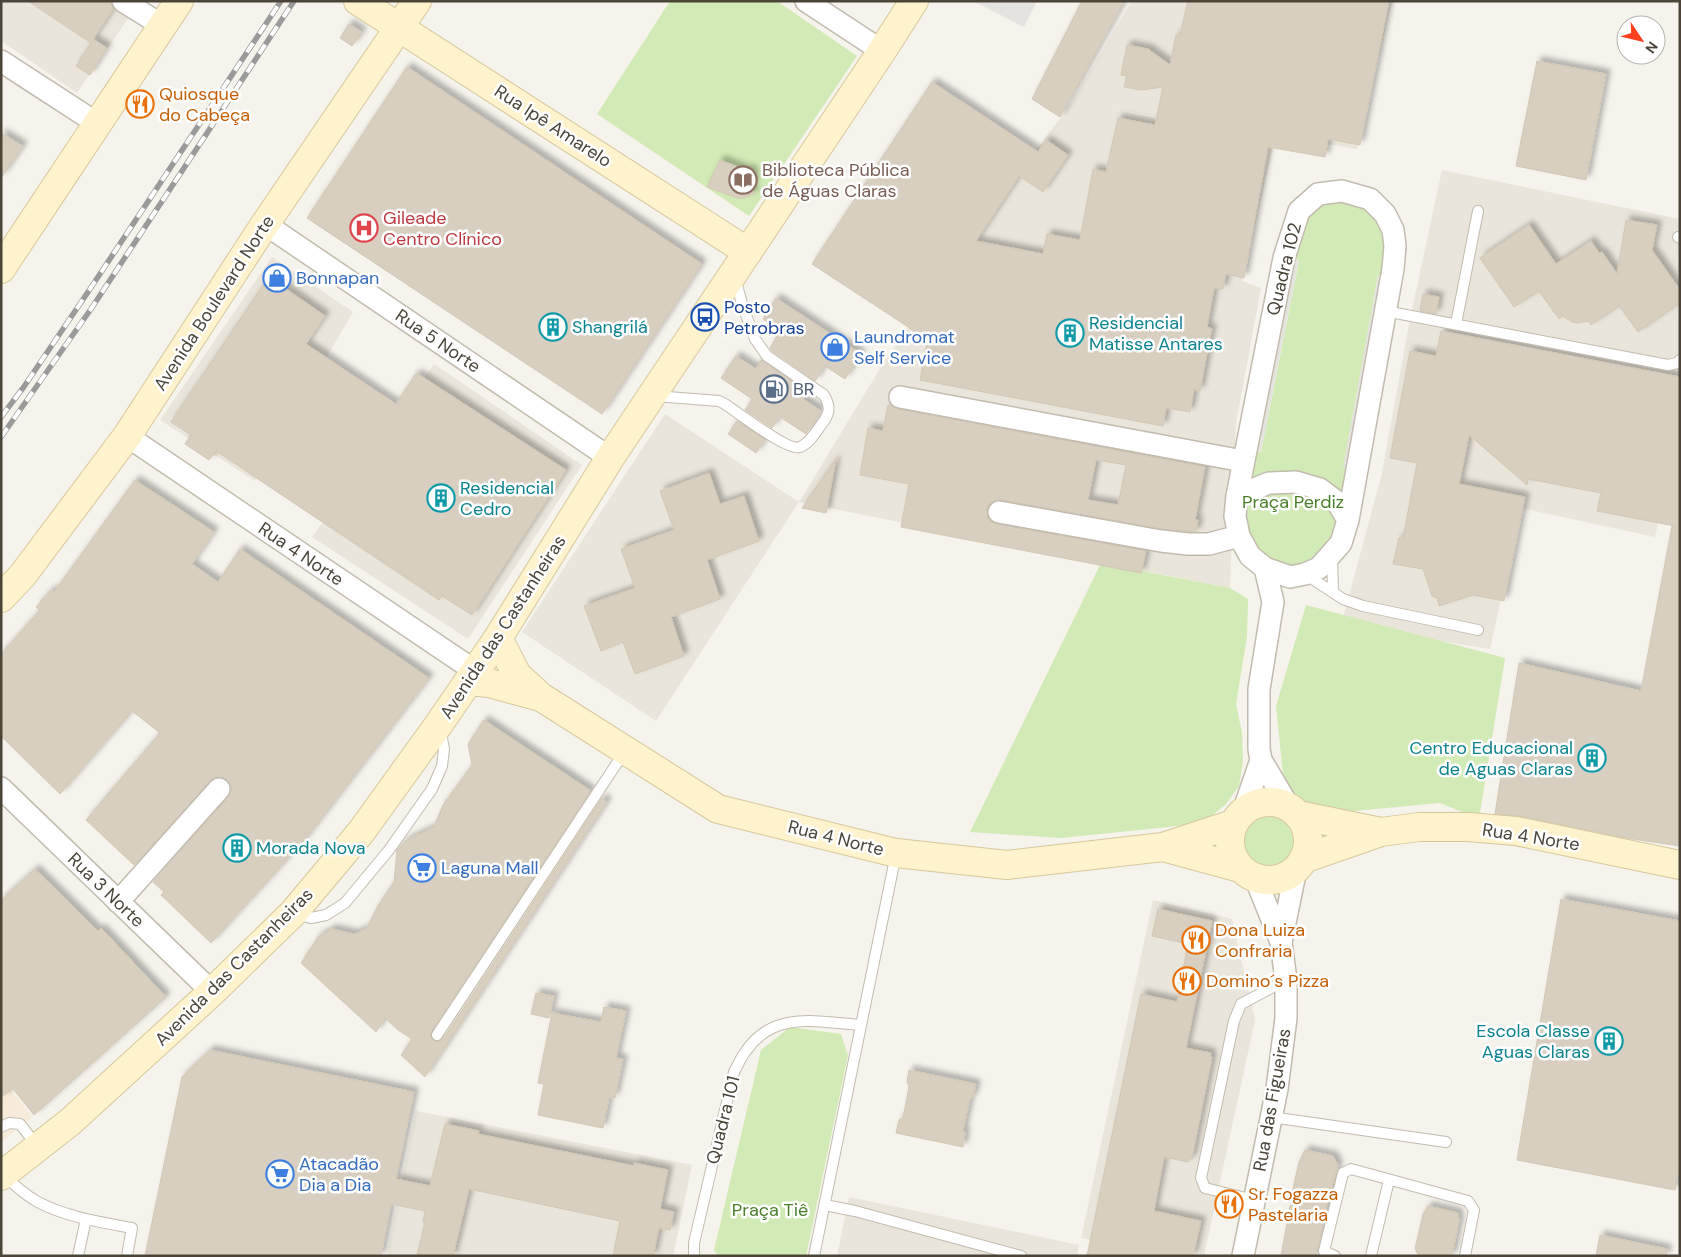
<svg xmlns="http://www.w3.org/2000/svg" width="1681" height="1257" font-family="'DM Sans',sans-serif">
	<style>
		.residential { fill: #eae5da }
		.commercial { fill: #f7ead8 }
		.green { fill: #d2eab5 }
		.parking { fill: #e5e3e0 }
		.building { fill: #d8cfc1; stroke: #d3c7b4; fill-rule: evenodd; filter: url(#shadow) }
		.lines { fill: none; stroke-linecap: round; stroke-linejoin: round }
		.lane-casing { stroke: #c2bbae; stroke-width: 12 }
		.street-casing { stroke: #c2bbae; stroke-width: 24 }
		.secondary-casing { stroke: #d6c79b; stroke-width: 30 }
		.lane { stroke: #fff; stroke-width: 10 }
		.street { stroke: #fff; stroke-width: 21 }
		.secondary { stroke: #fff3cd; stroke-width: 28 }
		.rail-casing { stroke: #9a9a9a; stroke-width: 5.5 }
		.rail { stroke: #fff; stroke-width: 4; stroke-dasharray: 11; stroke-linecap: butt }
		.labels { text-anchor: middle; stroke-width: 5; stroke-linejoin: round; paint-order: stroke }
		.food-label { font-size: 18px; fill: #c56008; stroke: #fff; text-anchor: start }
		.street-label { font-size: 18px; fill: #4b4439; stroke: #fff }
		.education-label { font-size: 18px; fill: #785e54; stroke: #fff; text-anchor: start }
		.health-label { font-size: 18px; fill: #be3a42; stroke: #fff; text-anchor: start }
		.shop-label { font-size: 18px; fill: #366cbe; stroke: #fff; text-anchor: start }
		.transit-label { font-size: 18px; fill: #164399; stroke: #fff; text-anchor: start }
		.culture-label { font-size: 18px; fill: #0d838f; stroke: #fff; text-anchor: start }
		.service-label { font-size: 18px; fill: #4e5e75; stroke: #fff; text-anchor: start }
		.park-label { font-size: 18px; fill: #4a7f2a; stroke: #fff }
	</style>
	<defs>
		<filter id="shadow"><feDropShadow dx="4.5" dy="-4.5" stdDeviation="2.5" flood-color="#0004"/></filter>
	</defs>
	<rect width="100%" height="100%" fill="#f6f3ec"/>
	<path class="residential" d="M1 1H140L77 93 1 41Z
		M1132 1H1392L1357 149 1105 108 1275 140 1242 281 1261 288 1236 424 1230 588 799 502 656 721 522 632 665 414 799 502 884 362 972 237 1072 102Z
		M1442 170 1680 219V422L1655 537 1521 508 1490 649 1341 625 1381 477 1410 319Z
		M272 257 353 312 255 481 160 420Z
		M434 364 582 465 468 639 312 537Z
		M1153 900 1232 919 1255 1020 1204 1256H1170L1081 1238Z
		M416 1111 692 1165 673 1256H387Z
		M849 1197 1079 1245 1077 1256H837Z"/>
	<path class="commercial" d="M1 1077 32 1117 1 1142Z"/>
	<path class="green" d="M670 1H777L857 56 749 216 597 114Z
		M1318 194 1385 214 1392 277 1378 275 1344 467 1357 470 1348 520 1319 568H1265L1235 516 1246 449 1261 452 1299 261 1284 258Z
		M1101 563 1230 588 1248 599 1247 637 1236 704 1242 733 1243 760 1239 786 1226 804 1204 822 1169 827 1061 838 970 832Z
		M1306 605 1505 658 1479 819 1440 803 1333 813 1298 800 1283 774 1276 706Z
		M1266 802 1278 803 1304 824 1308 836 1307 848 1286 876 1275 880H1262L1233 857 1230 845 1231 832 1254 805Z
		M790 1027 841 1034 848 1055 806 1256H718L714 1250 761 1050Z"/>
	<path class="parking" d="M973 1H1037L1024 27Z
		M1284 258 1299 260 1261 452 1246 449Z
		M1378 275 1392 277 1357 470 1343 467Z"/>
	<path class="building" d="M28 1H111L113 9 93 39 107 48 90 75 76 66 91 43Z
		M1082 1H1124L1060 117 1032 99Z
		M1188 1H1389L1360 145 1328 139 1325 157 1268 147 1244 278 1226 274 1223 289 1214 288 1207 327 1212 329 1210 337 1200 391 1194 389 1190 412 1166 408 1163 426 920 380 928 340 812 264 932 82 1038 152 1046 140 1068 155 1043 192 1019 176 976 241 1043 254 1047 234 1080 240 1093 169 1106 172 1118 118 1155 125 1163 87 1141 90 1124 87 1127 76 1121 75 1127 45 1148 49 1170 65 1176 35 1180 36Z
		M349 24 362 32 352 46 340 38Z
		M1537 61 1606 74 1586 180 1516 166Z
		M407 67 702 264 602 414 307 218Z
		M1 133 23 146 1 178Z
		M720 160 746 170 752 169 754 182 751 189 755 193 744 198H737L707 187Z
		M1626 220 1657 225 1652 250 1680 290V303L1638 332 1619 306 1591 325 1589 321 1577 323 1572 322 1563 316 1559 319 1539 291 1514 307 1480 258 1529 225 1556 264 1591 241 1599 253 1602 252 1617 274Z
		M269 277 325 316 306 344 370 387 396 404 415 375 418 374 566 470 472 615 442 596 439 600 216 451 209 460 185 444 191 435 171 422Z
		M1423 294 1439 297 1436 314 1420 311Z
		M776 298 861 354 845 379 825 366 815 381 772 351 770 348 777 336 776 335 779 330 763 319Z
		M1441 331 1680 377V846L1626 838 1519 816 1495 814 1519 663 1641 691 1672 526H1675L1597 511 1601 493 1528 479 1527 485 1469 435 1459 484 1525 497 1504 601 1473 595 1439 606 1437 598 1432 596 1423 569 1393 564 1399 538 1403 539 1417 463 1390 458 1410 351 1436 356Z
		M736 356 756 369 761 360 808 392 803 399 821 411 806 434 780 417 772 428 745 410 752 399 721 378Z
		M888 405 898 409 1205 467 1195 520H1198L1196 532 1163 529 1001 500H994L989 504 987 509V517L991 522 997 524 1146 551 1141 573 901 527 909 484 860 475 868 428 883 431ZM1096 460 1126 465 1118 505 1088 500Z
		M737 421 765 440 756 453 728 434Z
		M836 459 826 513 802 508Z
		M709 473 720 504 744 496 759 541 707 560 720 599 671 617 684 656 635 674 623 642 601 651 584 606 635 588 621 549 674 530 660 491Z
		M135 480 214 532 192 564 218 582 240 549 429 678 303 842 211 943 161 895 164 892 153 882 228 797 231 791V785L228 780 221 777H215L210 781 134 865 86 820 160 733 132 711 60 794 1 736V654L40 610 36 607 51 590 54 592Z
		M484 720 591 791 431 1031 430 1035 433 1040 437 1042 443 1039 602 798 607 802 425 1077 401 1055 412 1039 398 1030 385 1018 376 1032 301 963 318 937 332 929 354 934 366 929 379 904 394 882 397 850 405 841 434 827 443 805 472 765 468 744Z
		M35 869 98 931 101 928 166 997 34 1115 13 1089 1 1097V900Z
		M1561 899 1680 921V1163L1675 1190 1517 1160Z
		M1158 909 1212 921 1186 1048 1211 1053 1210 1057H1212L1192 1158H1190L1188 1162 1164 1157 1154 1211 1201 1221 1193 1256H1087L1141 994 1177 1002 1188 944 1152 936Z
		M536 993 554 996 549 1018 531 1014Z
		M604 1007 626 1011 616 1058 623 1059 615 1098 609 1097 603 1128 538 1115 544 1084 538 1083 552 1013 601 1022Z
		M210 1050 414 1092 396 1179 430 1186 445 1124 479 1131 478 1134 634 1166V1163L668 1170 660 1209 674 1212 670 1230 659 1228 653 1256H613L620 1221 469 1189 453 1256H417L425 1222H423L425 1211 391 1204 381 1256H145L182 1077Z
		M909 1070 976 1084 973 1097 970 1099 963 1130 965 1133 963 1147 896 1133 899 1120 903 1117 906 1103 909 1086 907 1082Z
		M1305 1150 1333 1156 1338 1165 1327 1204 1317 1253 1316 1256H1281L1290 1206 1294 1201 1292 1193 1299 1162Z
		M1428 1206 1458 1213 1459 1221 1452 1256H1419L1415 1249 1423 1214Z
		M1600 1235 1667 1249 1666 1256H1596Z"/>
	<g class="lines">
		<g class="lane-casing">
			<path id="lane" d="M1678 237 1680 238
				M1385 311 1668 365 1677 363 1680 360
				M1456 324 1478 211
				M655 396 719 401 725 404C737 412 789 452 800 447 809 444 816 432 821 425 830 414 831 407 824 395L767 356 755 339 743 307 735 278
				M1332 557 1333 591
				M1305 574 1343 599 1363 606 1478 630
				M296 914 311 918 326 915 345 903 389 850 432 789 442 766 444 749 440 728
				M437 1035 625 751
				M1271 1117 1446 1142
				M1 1127 9 1123 20 1124 38 1147
				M4 1175C14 1185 25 1195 38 1202 66 1217 100 1222 132 1228L127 1256
				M1254 1200 1205 1188 1201 1178 1234 1021 1241 1004 1286 980
				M825 1205 855 1211 1021 1256
				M78 1256 86 1219
				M694 1256V1243L734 1072C738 1065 741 1057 746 1051 774 1010 818 1022 860 1025
				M814 1256 896 854
				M1335 1256 1324 1251 1343 1173 1351 1169 1468 1201 1474 1210 1465 1256
				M1371 1256 1389 1180"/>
		</g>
		<g class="street-casing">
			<path id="street" d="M123 1 163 26
				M806 1 882 51
				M1 61 98 124
				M1342 191 1370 199 1385 214 1393 230 1395 246 1393 269 1348 520 1341 543 1319 568 1305 574 1290 577 1265 568 1250 556 1239 536 1235 516 1237 496 1284 258 1299 211 1318 194Z
				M265 224 610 458
				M900 397 1243 461
				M127 436 475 671
				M1237 496 1269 483 1296 482 1320 489 1337 502 1348 520
				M999 512 1161 541 1188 544H1209L1239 536
				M1265 568 1273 602 1259 689V749L1261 760 1289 807
				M1 788 212 992
				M1243 812 1261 760
				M118 902 219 789
				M1281 942 1296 869
				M1243 1256 1277 1089 1286 1018V980L1281 942 1255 877"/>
		</g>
		<g class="secondary-casing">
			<path id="secondary" d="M358 1 748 252
				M1 269 179 1
				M1 598 22 576 127 436 265 224 417 1
				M498 638 517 675 541 697 718 809 896 853 1007 865 1163 847 1233 824
				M469 681 489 683 537 696
				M1230 841a39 39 0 1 1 78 0a39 39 0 1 1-78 0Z
				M1298 815 1381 832
				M1163 847 1240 868
				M1303 859 1381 832 1419 827H1468L1516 831 1680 865
				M1 1176 70 1122 212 992 293 913 361 832 439 724 498 638 610 458 882 51 914 1"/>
		</g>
		<use href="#lane" class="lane"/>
		<use href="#street" class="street"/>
		<use href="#secondary" class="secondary"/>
		<g class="rail-casing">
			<path id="rail" d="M1 417 23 388 88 292 281 1
				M1 437 91 309 294 1"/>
		</g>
		<use href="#rail" class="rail"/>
	</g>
	<defs>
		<g id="restaurant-ring" transform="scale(1.4375)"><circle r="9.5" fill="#fff" stroke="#e8710a" stroke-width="1.5"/><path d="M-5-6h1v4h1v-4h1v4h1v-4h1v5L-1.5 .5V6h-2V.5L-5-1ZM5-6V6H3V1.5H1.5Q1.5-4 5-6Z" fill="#e8710a"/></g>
		<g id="library-ring" transform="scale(1.4375)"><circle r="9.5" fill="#fff" stroke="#8d6e63" stroke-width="1.5"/><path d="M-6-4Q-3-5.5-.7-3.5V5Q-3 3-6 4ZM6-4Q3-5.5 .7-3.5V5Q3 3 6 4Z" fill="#8d6e63"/></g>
		<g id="hospital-ring" transform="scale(1.4375)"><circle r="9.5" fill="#fff" stroke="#e0444e" stroke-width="1.5"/><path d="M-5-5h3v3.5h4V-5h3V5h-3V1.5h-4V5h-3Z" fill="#e0444e"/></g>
		<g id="shop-ring" transform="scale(1.4375)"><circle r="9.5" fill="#fff" stroke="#3f7fe0" stroke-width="1.5"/><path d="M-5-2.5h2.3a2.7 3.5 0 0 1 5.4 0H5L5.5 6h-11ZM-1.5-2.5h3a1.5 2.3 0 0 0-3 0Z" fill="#3f7fe0"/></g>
		<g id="bus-ring" transform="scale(1.4375)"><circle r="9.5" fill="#fff" stroke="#1a4fb4" stroke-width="1.5"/><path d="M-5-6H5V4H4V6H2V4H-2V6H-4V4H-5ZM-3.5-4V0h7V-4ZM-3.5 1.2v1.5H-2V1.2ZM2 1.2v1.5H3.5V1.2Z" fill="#1a4fb4"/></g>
		<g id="building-ring" transform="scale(1.4375)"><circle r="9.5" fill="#fff" stroke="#0f9aa8" stroke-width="1.5"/><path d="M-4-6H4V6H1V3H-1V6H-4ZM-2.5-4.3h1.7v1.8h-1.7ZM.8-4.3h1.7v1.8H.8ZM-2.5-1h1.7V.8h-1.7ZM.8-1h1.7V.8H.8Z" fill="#0f9aa8"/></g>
		<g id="fuel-ring" transform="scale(1.4375)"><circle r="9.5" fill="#fff" stroke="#5c6f8a" stroke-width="1.5"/><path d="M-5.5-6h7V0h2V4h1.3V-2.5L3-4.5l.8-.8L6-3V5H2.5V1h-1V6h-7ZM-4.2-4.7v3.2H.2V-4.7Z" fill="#5c6f8a"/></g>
		<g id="supermarket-ring" transform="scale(1.4375)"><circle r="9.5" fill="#fff" stroke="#3f7fe0" stroke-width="1.5"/><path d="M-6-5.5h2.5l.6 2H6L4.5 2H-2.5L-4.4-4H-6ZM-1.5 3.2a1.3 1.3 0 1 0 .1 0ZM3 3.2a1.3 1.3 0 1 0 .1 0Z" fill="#3f7fe0"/></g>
	</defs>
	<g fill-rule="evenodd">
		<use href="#restaurant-ring" x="140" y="104"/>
		<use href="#library-ring" x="743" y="180"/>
		<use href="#hospital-ring" x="364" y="228"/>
		<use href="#shop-ring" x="277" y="278"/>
		<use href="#bus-ring" x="705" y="317"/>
		<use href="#building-ring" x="553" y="327"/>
		<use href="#building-ring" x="1070" y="333"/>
		<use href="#shop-ring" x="835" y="347"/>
		<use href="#fuel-ring" x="774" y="389"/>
		<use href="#building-ring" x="441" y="498"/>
		<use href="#building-ring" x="1592" y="758"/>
		<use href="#building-ring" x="237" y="848"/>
		<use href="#supermarket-ring" x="422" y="868"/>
		<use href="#restaurant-ring" x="1196" y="940"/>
		<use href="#restaurant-ring" x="1187" y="981"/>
		<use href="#building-ring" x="1609" y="1041"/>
		<use href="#supermarket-ring" x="280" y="1174"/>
		<use href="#restaurant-ring" x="1229" y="1204"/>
	</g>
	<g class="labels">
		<g class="food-label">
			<text x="159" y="100">Quiosque<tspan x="159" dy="21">do Cabeça</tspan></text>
			<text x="1215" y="936">Dona Luiza<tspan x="1215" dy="21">Confraria</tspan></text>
			<text x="1206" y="987">Domino´s Pizza</text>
			<text x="1248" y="1200">Sr. Fogazza<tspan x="1248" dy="21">Pastelaria</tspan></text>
		</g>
		<g class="street-label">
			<text transform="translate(553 126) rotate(33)" y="6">Rua Ipê Amarelo</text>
			<text transform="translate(1284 269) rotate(-76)" y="6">Quadra 102</text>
			<text transform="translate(214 303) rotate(-57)" y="6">Avenida Boulevard Norte</text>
			<text transform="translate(438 341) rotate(34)" y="6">Rua 5 Norte</text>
			<text transform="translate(301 554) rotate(34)" y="6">Rua 4 Norte</text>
			<text transform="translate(503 627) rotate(-57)" y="6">Avenida das Castanheiras</text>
			<text transform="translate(1531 837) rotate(9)" y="6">Rua 4 Norte</text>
			<text transform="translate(836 838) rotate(14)" y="6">Rua 4 Norte</text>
			<text transform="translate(106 890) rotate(44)" y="6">Rua 3 Norte</text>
			<text transform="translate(234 967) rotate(-45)" y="6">Avenida das Castanheiras</text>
			<text transform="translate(1272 1100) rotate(-80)" y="6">Rua das Figueiras</text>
			<text transform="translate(723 1120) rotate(-76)" y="6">Quadra 101</text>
		</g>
		<g class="education-label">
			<text x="762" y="176">Biblioteca Pública<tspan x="762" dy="21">de Águas Claras</tspan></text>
		</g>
		<g class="health-label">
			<text x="383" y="224">Gileade<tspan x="383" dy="21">Centro Clínico</tspan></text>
		</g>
		<g class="shop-label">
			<text x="296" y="284">Bonnapan</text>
			<text x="854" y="343">Laundromat<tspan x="854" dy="21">Self Service</tspan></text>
			<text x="441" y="874">Laguna Mall</text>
			<text x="299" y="1170">Atacadão<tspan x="299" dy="21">Dia a Dia</tspan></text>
		</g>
		<g class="transit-label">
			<text x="724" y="313">Posto<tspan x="724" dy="21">Petrobras</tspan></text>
		</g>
		<g class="culture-label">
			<text x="1089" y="329">Residencial<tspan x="1089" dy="21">Matisse Antares</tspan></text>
			<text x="572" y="333">Shangrilá</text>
			<text x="460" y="494">Residencial<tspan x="460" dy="21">Cedro</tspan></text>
			<text x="1573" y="754" text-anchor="end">Centro Educacional<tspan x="1573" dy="21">de Aguas Claras</tspan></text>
			<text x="256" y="854">Morada Nova</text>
			<text x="1590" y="1037" text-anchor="end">Escola Classe<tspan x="1590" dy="21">Aguas Claras</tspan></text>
		</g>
		<g class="service-label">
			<text x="793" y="395">BR</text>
		</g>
		<g class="park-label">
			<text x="1293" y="508">Praça Perdiz</text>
			<text x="770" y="1216">Praça Tiê</text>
		</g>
	</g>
	<rect width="1681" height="1257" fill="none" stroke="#4b4439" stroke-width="5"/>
	<g transform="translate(1641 40) rotate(125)"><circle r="24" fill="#ffffff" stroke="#b7b4b0"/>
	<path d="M0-4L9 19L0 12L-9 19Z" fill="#fc3f1d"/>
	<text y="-8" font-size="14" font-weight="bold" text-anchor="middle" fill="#4b4439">N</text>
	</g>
</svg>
